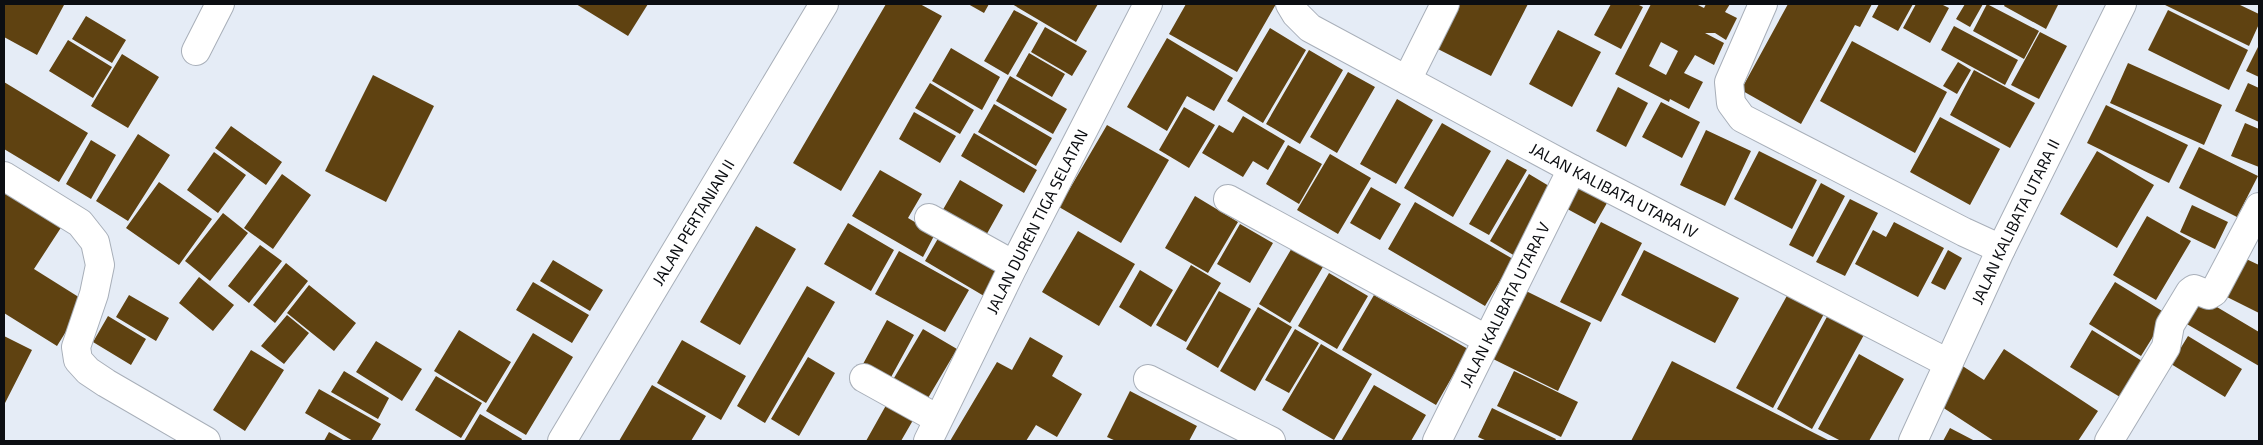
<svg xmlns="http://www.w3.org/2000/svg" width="2263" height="445" font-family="'Exo 2',sans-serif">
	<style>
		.building { fill: #5f4211; fill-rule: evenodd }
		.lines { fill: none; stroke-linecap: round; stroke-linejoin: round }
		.minor-casing { stroke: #a8afb9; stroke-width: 30 }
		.tertiary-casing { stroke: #a8afb9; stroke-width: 30 }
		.minor { stroke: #fff; stroke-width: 28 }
		.tertiary { stroke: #fff; stroke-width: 28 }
		.labels { text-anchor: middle; stroke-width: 5; stroke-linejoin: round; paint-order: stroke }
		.street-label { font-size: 16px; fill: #0c0e12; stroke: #f6f9fd }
	</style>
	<rect width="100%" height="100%" fill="#e5ecf6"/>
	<path class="building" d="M4 4 64 5 37 55 4 37Z
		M576 4H648L628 36Z
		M886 4H920L942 16 841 191 793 163Z
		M968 4H989L984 13Z
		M1012 4H1098L1076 42Z
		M1186 4H1276L1237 72 1169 34Z
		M1451 4H1528L1491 76 1430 45Z
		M1611 4H1637L1643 7 1621 49 1594 35Z
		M1651 4H1696L1704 8 1706 4H1730L1725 12 1737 18 1726 40 1715 33H1705L1724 43 1714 65 1695 55 1684 73 1703 82 1689 109 1670 99 1669 102 1615 74ZM1661 42 1678 51 1666 75 1649 66Z
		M1788 4H1872L1860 27 1855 25 1801 124 1741 90Z
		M1879 4H1913L1898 31 1872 17Z
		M1916 4H1941L1949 8 1930 43 1903 28Z
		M1965 4H1983L1970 27 1956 19Z
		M1987 4 2039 31 2024 59 1973 31Z
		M2005 4H2055L2058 5 2046 29 2004 6Z
		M2163 4H2238L2259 14V24L2249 46Z
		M1014 10 1038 23 1008 75 984 61Z
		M2168 10 2248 50 2229 90 2148 50Z
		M86 16 126 40 112 63 72 39Z
		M1954 26 2018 60 2005 85 1941 50Z
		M1045 27 1087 51 1072 76 1031 52Z
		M1270 28 1306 50 1263 123 1227 101Z
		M1558 30 1601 52 1572 107 1529 84Z
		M2040 32 2067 46 2039 99 2011 85Z
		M1167 38 1233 78 1214 111 1187 96 1167 131 1127 107Z
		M68 40 112 67 93 98 49 71Z
		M1852 41 1947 92 1915 153 1820 101Z
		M2259 45V77L2246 71Z
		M951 48 1000 77 982 110 932 81Z
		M1309 50 1343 70 1300 144 1266 124Z
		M1029 53 1065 74 1052 97 1016 76Z
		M122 54 159 77 128 128 91 106Z
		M1958 62 1971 70 1957 94 1943 86Z
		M2128 63 2222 105 2204 145 2110 103Z
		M1974 70 2035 103 2010 148 1950 115Z
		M1348 72 1375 87 1337 153 1310 137Z
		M373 75 434 106 386 202 325 171Z
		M1010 76 1067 109 1053 134 996 101Z
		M4 82 88 133 59 182 4 149Z
		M930 83 974 110 960 134 915 108Z
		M2248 83 2259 88V122L2235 111Z
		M1618 87 1648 103 1626 147 1596 131Z
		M1397 99 1433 120 1396 184 1360 164Z
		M1661 102 1700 122 1682 158 1642 137Z
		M994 104 1052 138 1036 166 978 132Z
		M2106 105 2188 145 2169 183 2087 143Z
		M1184 107 1215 125 1189 168 1159 150Z
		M914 112 956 136 940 163 899 139Z
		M1243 116 1285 141 1268 170 1253 161 1243 177 1202 153 1219 125 1233 133Z
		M1940 117 2000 149 1970 205 1910 172Z
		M1442 123 1491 151 1453 217 1404 188Z
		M2245 123 2259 129V167L2231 156Z
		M1107 125 1169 160 1121 243 1059 207Z
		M231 126 282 162 266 185 215 148Z
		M1706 130 1751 151 1725 206 1680 185Z
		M974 133 1037 170 1024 193 961 156Z
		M138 134 170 155 128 221 96 201Z
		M91 140 116 155 91 199 66 184Z
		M1288 145 1322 164 1299 204 1266 184Z
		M2199 147 2258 176 2237 217 2179 188Z
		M1759 151 1817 180 1792 229 1734 199Z
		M2097 151 2154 185 2117 248 2060 214Z
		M214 152 246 175 218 213 187 190Z
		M1330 154 1371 178 1338 234 1297 210Z
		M1507 159 1527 170 1489 235 1469 224Z
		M880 170 922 194 908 218 935 234 923 257 852 216Z
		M282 174 311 195 273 249 244 228Z
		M1529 174 1554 189 1515 256 1490 241Z
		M1575 177 1611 196 1595 224 1560 205Z
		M960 180 1003 205 984 239 941 213Z
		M159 182 212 219 179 265 126 228Z
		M1821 183 1845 196 1813 257 1789 245Z
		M4 187 64 223 34 269 85 301 57 346 4 313Z
		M1371 187 1401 204 1380 240 1350 223Z
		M1195 196 1238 222 1208 273 1165 248Z
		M1850 199 1878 213 1845 276 1816 262Z
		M1415 202 1513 259 1485 306 1388 249Z
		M2192 205 2228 222 2215 249 2180 232Z
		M223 213 248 233 210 281 185 261Z
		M2147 216 2191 241 2156 300 2113 275Z
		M1601 222 1642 243 1601 322 1560 302Z
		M1894 222 1944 248 1918 297 1855 264 1873 230 1886 237Z
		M848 223 894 250 871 291 824 264Z
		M1240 224 1273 243 1250 283 1217 264Z
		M756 226 796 249 740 345 700 322Z
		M1078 231 1135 264 1099 326 1042 292Z
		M940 235 999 270 984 296 925 261Z
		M1296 241 1327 260 1290 323 1259 304Z
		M260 245 282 261 249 303 228 286Z
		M1644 250 1739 298 1715 343 1621 295Z
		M1948 250 1962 258 1945 290 1931 283Z
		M899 251 969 290 945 332 875 294Z
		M2244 258 2259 265V313L2225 296Z
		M553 260 603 290 590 311 540 281Z
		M286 263 308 281 275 323 253 305Z
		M1191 265 1221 283 1186 342 1156 325Z
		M1140 270 1173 290 1151 327 1119 307Z
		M1329 273 1368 296 1337 349 1298 326Z
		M199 277 234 305 213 331 179 303Z
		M533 282 589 315 572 343 516 310Z
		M2115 282 2167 314 2141 356 2089 324Z
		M309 285 356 323 334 351 287 313Z
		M807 286 835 302 765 423 737 406Z
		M1520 288 1591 323 1558 391 1487 356Z
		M1219 291 1251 309 1218 368 1186 349Z
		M1789 292 1825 312 1773 408 1736 388Z
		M129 295 169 318 156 341 116 317Z
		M1374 295 1468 349 1436 405 1342 350Z
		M2200 297 2259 332V366L2185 323Z
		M1258 307 1292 327 1255 391 1220 371Z
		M1829 313 1865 333 1812 429 1777 409Z
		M287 315 309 333 284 364 261 346Z
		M108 316 146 339 131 365 93 342Z
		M887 320 914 335 890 379 863 364Z
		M923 329 957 349 928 398 894 378Z
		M1295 329 1319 343 1289 393 1265 380Z
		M459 330 511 362 486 403 434 371Z
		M2092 330 2142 361 2120 397 2070 367Z
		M533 333 573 357 526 435 486 411Z
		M4 336 32 350 4 405Z
		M2188 336 2242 369 2225 397 2171 364Z
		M1030 337 1063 356 1052 376 1082 394 1057 437 1036 425 1026 441H950L997 362 1012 370Z
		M682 340 746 376 721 420 657 383Z
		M376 341 422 369 402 401 356 372Z
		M1321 344 1372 374 1334 440 1282 410Z
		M2004 349 2098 411 2078 441H1994L1936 403 1961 365 1984 380Z
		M251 350 284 370 245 431 213 410Z
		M1859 354 1904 379 1869 441H1841L1818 429Z
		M808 357 835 373 799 436 771 419Z
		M1672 361 1830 441H1631Z
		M344 371 389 398 378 419 331 392Z
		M1514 371 1578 402 1561 437 1497 406Z
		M436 376 482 403 461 438 415 410Z
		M652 385 706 416 691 441H619Z
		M1374 385 1426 415 1411 441H1341Z
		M319 389 381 424 371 441H353L305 413Z
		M1130 391 1197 426 1189 441H1116L1107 437Z
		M889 400 916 415 901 441H866Z
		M1492 408 1556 439 1555 441H1487L1478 437Z
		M480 414 522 439 521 441H464Z
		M1950 428 1975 441H1943Z
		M329 432 345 441H324Z"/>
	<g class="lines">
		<g class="minor-casing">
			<g id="minor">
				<path id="s1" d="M1290 4 1296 14 1310 28 1572 169 1948 363"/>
				<path d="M1763 4 1729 82 1731 103 1742 118 1964 232 2001 249"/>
				<path d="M196 51 220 4"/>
				<path d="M1407 80 1445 4"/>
				<path d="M4 176 80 223 95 242 100 265 94 294 76 347 78 360 88 371 106 383 206 441"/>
				<path d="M1228 199 1486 339"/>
				<path d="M929 218 1014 265"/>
				<path d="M864 378 938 419"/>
				<path d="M1148 379 1271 441"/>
				<path id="s2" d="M562 441 824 4"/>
				<path id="s3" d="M1437 441 1572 169"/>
				<path d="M2109 441 2166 347 2170 325 2190 292 2194 289 2209 295 2214 292 2259 207"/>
			</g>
		</g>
		<g class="tertiary-casing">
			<g id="tertiary">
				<path id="s4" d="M928 441 1014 265 1148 4"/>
				<path id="s5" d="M1913 441 2001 249 2122 4"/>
			</g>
		</g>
		<use href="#minor" class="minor"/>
		<use href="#tertiary" class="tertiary"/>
	</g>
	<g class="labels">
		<g class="street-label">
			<text dy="6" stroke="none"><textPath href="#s1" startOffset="376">JALAN KALIBATA UTARA IV</textPath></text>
			<text dy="6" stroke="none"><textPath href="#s2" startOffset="255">JALAN PERTANIAN II</textPath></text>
			<text dy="6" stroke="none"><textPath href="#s4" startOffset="245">JALAN DUREN TIGA SELATAN</textPath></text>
			<text dy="6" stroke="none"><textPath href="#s5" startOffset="242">JALAN KALIBATA UTARA II</textPath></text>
			<text dy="6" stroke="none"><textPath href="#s3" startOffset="152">JALAN KALIBATA UTARA V</textPath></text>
		</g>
	</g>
	<rect width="2263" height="445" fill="none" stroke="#0c0e12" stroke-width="10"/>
</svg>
